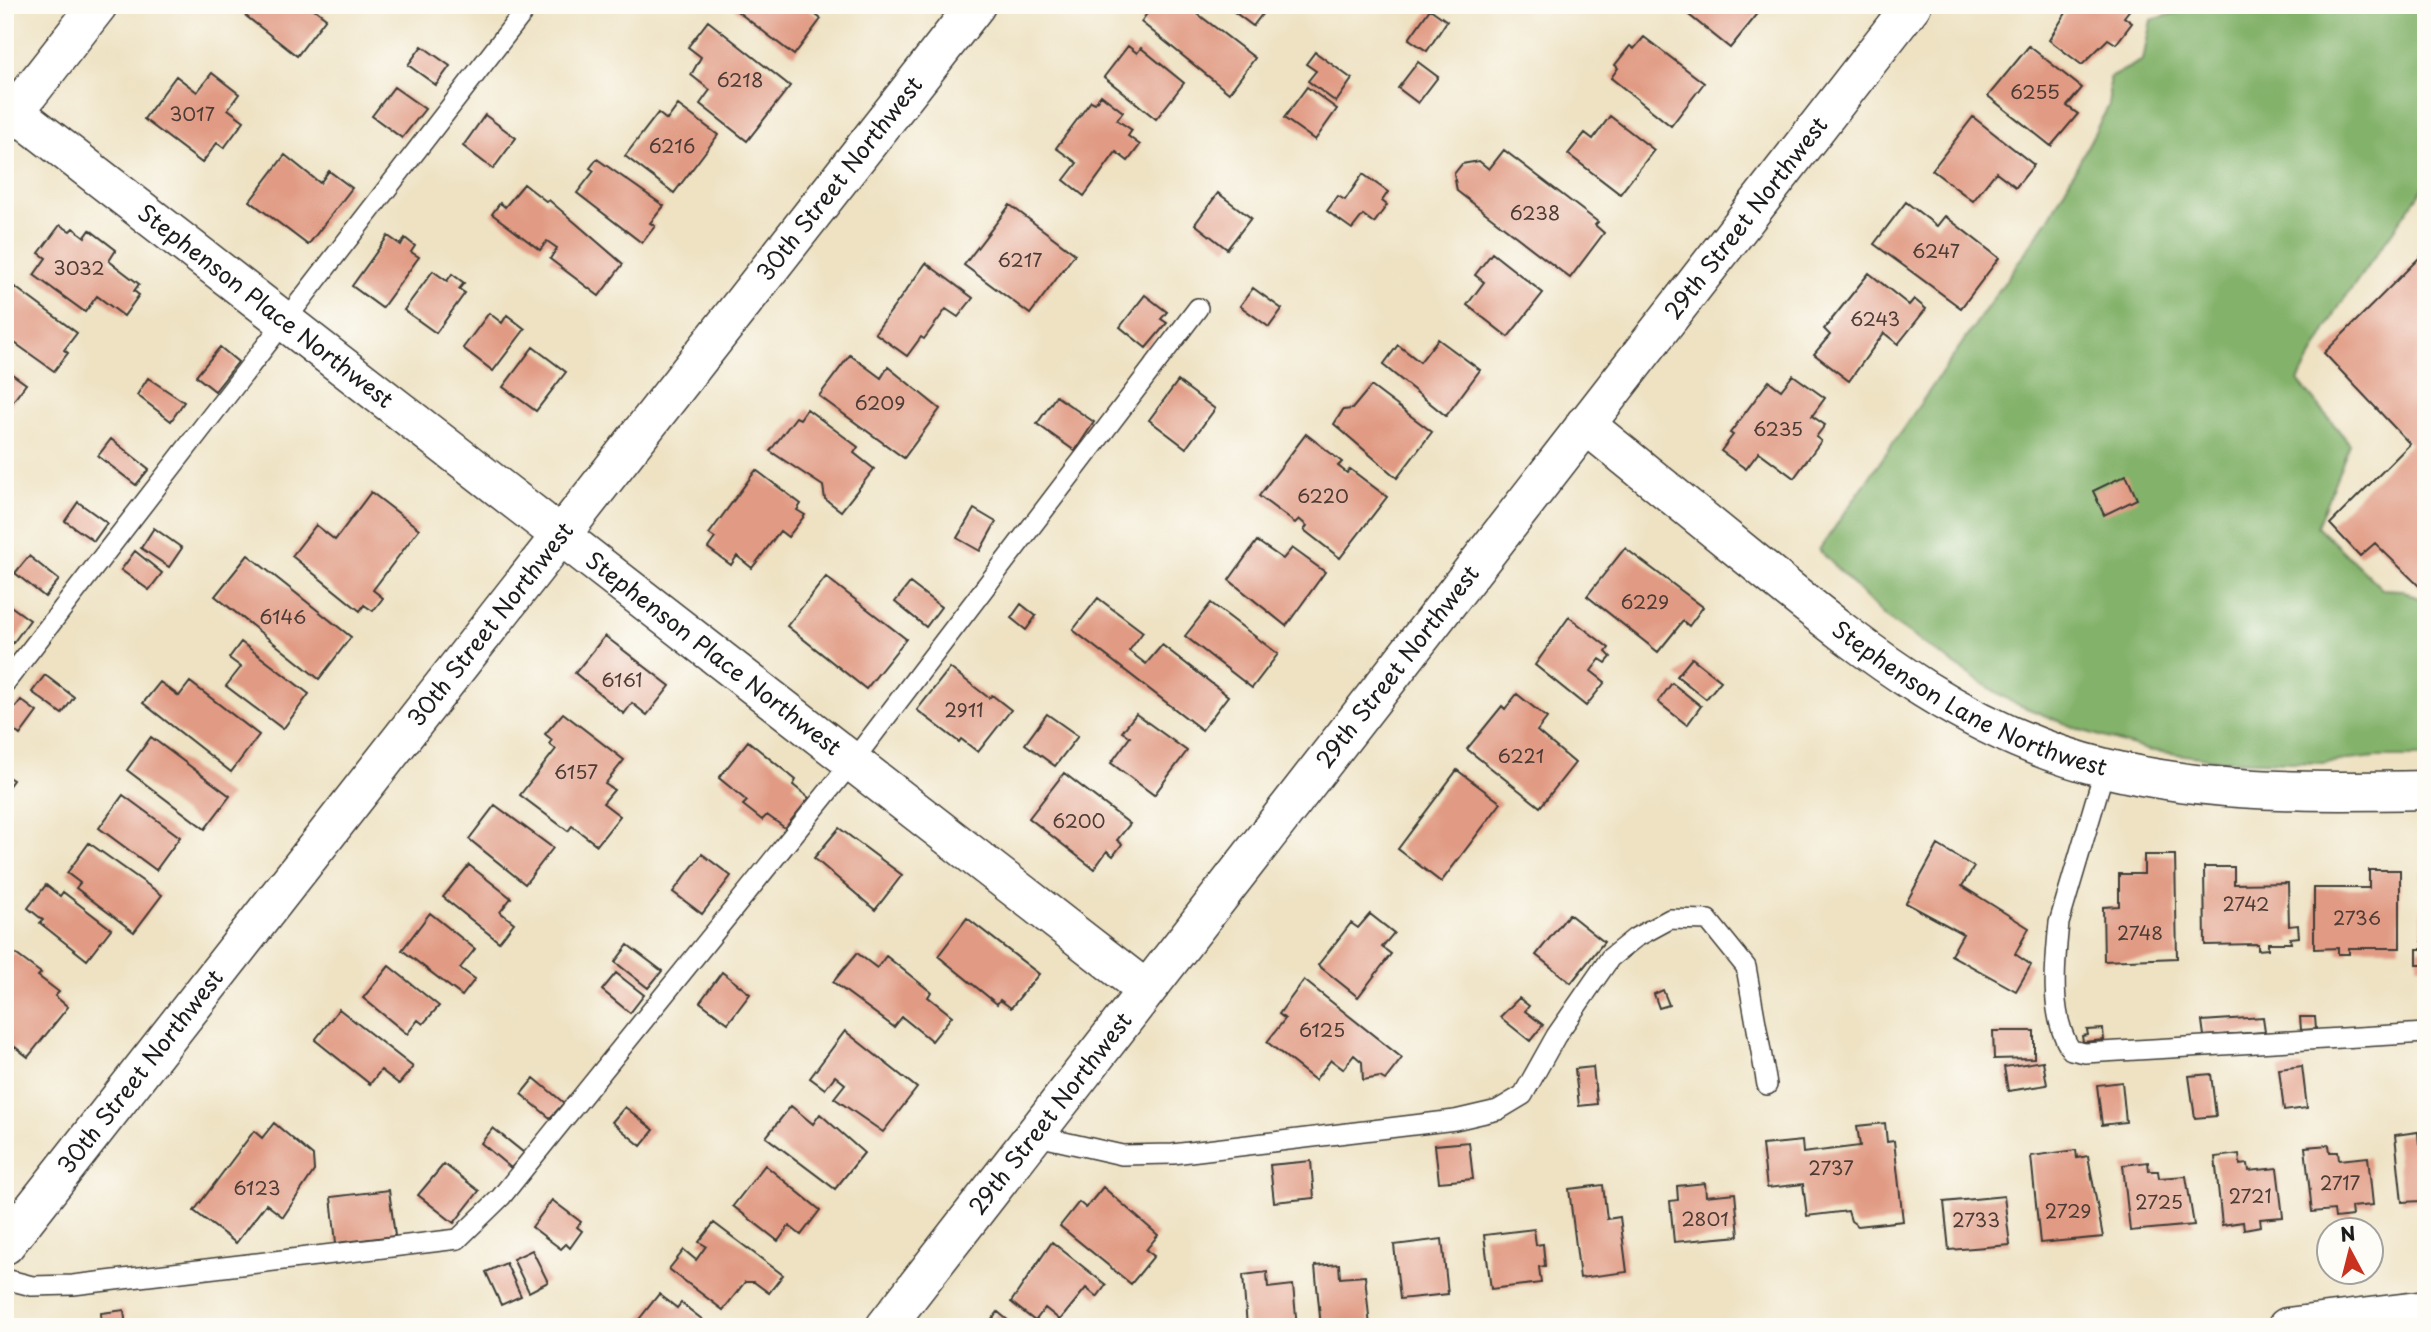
<svg xmlns="http://www.w3.org/2000/svg" width="2431" height="1332" font-family="'Playpen Sans',sans-serif">
	<style>
		.forest { fill: #83b26b; stroke: #506744; stroke-width: 2 }
		.building { fill: #e19b84 }
		.lines { fill: none; stroke-linecap: round; stroke-linejoin: round }
		.service-casing { stroke: #3c3a35; stroke-width: 22 }
		.minor-casing { stroke: #3c3a35; stroke-width: 41 }
		.service { stroke: #fff; stroke-width: 19 }
		.minor { stroke: #fff; stroke-width: 38 }
		.labels { text-anchor: middle; stroke-width: 7; stroke-linejoin: round; paint-order: stroke }
		.number-label { font-size: 19px; fill: #4d3c36 }
		.street-label { font-size: 23px; fill: #1c1c1c; stroke: #fdfcf7 }
	</style>
	<rect width="100%" height="100%" fill="#fdfcf7"/>
	<filter id="ink" filterUnits="userSpaceOnUse"><feTurbulence type="fractalNoise" baseFrequency=".0143" numOctaves="2"/><feDisplacementMap in="SourceGraphic" scale="14" xChannelSelector="R" yChannelSelector="G"/><feConvolveMatrix kernelMatrix="1 2 1 2 8 2 1 2 1" color-interpolation-filters="sRGB"/></filter>
	<filter id="wash" filterUnits="userSpaceOnUse"><feTurbulence type="fractalNoise" baseFrequency=".00686" numOctaves="4" result="noise"/><feDisplacementMap in="SourceGraphic" scale="28" xChannelSelector="R" yChannelSelector="G"/><feGaussianBlur stdDeviation="1.57" result="paint"/><feColorMatrix in="noise" values="0 0 0 0 0 0 0 0 0 0 0 0 0 0 0 0 0 1.4 0 .05"/><feComposite in="paint" operator="in"/></filter>
	<g filter="url(#wash)">
		<rect width="100%" height="100%" fill="#eee2c3"/>
		<path class="forest" d="M2190 5H2426V184L2340 305 2298 381 2350 444 2317 526 2382 589 2401 590 2426 601V757H2376L2322 763 2221 760 2147 750 2080 730 2012 702 1980 682 1885 617 1819 550 2051 215 2109 105V78L2143 60 2151 20 2187 10Z"/>
		<g id="blocks">
			<path class="building" d="M232 5H309L326 18 297 56Z
				M729 5H803L821 19 794 55Z
				M1153 5H1186L1255 58 1229 93 1141 22Z
				M1225 5H1269L1253 26Z
				M1697 5H1765L1730 48 1689 15Z
				M2071 5H2127L2131 8 2124 17 2132 23 2116 44 2108 39 2082 65 2049 40Z
				M1430 9 1447 21 1427 51 1409 39Z
				M708 21 790 86 747 141 700 104 710 90 691 75 701 57 688 47Z
				M1644 37 1704 83 1671 126 1611 78 1618 68 1615 65 1630 46 1634 49Z
				M422 46 450 66 436 85 408 65Z
				M1128 46 1137 53 1141 48 1184 83 1156 119 1104 77Z
				M2029 46 2082 88 2067 106 2078 114 2051 146 1988 96Z
				M1315 52 1352 79 1336 102 1308 81 1316 71 1306 64Z
				M1418 62 1438 77 1418 103 1398 88Z
				M212 73 239 94 228 109 244 121 224 148 217 143 202 163 144 119 176 76 197 92Z
				M394 87 425 109 402 138 372 116Z
				M1307 87 1337 109 1315 140 1284 118Z
				M1101 95 1123 112 1117 120 1132 130 1128 136 1140 145 1128 161 1116 152 1084 196 1064 180 1077 163 1056 148 1091 101 1095 103Z
				M678 105 718 135 674 193 625 156 658 113 667 120Z
				M485 115 516 138 493 169 463 146Z
				M1610 116 1654 150 1620 194 1568 154 1585 133 1593 139Z
				M1973 117 2034 165 2016 187 1996 172 1973 201 1932 170Z
				M1504 150 1598 222 1595 225 1604 233 1570 278 1457 191 1454 174 1462 164 1479 161 1489 169Z
				M285 155 320 183 329 171 352 188 308 245 250 201Z
				M597 159 664 206 650 223 655 226 642 243 577 193 594 171 590 168Z
				M1363 174 1388 192 1382 201 1387 205 1374 223 1363 215 1352 229 1327 211 1338 196 1345 200Z
				M524 184 547 202 549 200 623 264 599 296 550 259 557 248 547 241 540 250 492 214 500 203 505 207Z
				M1218 193 1251 218 1227 249 1195 224Z
				M1906 202 1937 226 1945 216 1999 258 1961 308 1874 244Z
				M1010 205 1075 254 1030 314 964 265Z
				M60 225 70 231 73 228 85 237 90 230 116 250 109 261 139 284 134 291 139 295 124 316 97 296 85 312 34 275 46 258 39 253Z
				M388 236 401 245 405 238 415 246 411 252 419 257 382 308 352 286Z
				M1492 253 1543 293 1508 337 1467 305 1484 282 1475 275Z
				M2422 255 2426 258V586L2422 589 2375 543 2360 556 2330 524 2410 444 2324 353Z
				M926 263 973 298 958 317 946 309 924 339 921 337 907 356 875 333Z
				M433 271 447 281 452 274 464 283 459 289 465 293 436 333 404 310Z
				M1869 273 1909 305 1914 299 1926 309 1898 344 1884 333 1849 381 1814 354 1830 335 1824 329Z
				M15 287 77 333 64 350 68 353 54 371 5 336V310L10 304 5 299Z
				M1253 288 1282 309 1269 327 1240 306Z
				M1145 295 1167 312 1161 319 1167 323 1146 348 1120 327Z
				M489 313 502 323 507 315 525 329 493 371 463 348Z
				M1438 339 1480 370 1446 416 1383 365 1398 345 1420 362Z
				M220 347 238 362 215 391 196 376Z
				M533 347 566 372 536 411 503 387Z
				M850 355 881 378 888 367 940 409 904 458 819 396Z
				M5 369 26 384 5 412Z
				M1793 375 1825 398 1812 416 1825 425 1816 437 1821 441 1794 478 1759 452 1746 469 1721 451 1733 435 1730 433 1769 381 1781 390Z
				M148 378 184 402 171 421 137 395Z
				M1178 381 1215 409 1186 448 1149 420Z
				M1371 386 1432 432 1397 478 1334 424 1343 410 1352 409Z
				M1056 396 1094 422 1075 451 1037 424Z
				M807 409 858 447 854 453 874 469 841 511 825 499 823 486 770 451 796 417 800 419Z
				M1306 434 1342 462 1338 466 1347 473 1350 469 1387 497 1340 558 1304 530 1307 526 1299 519 1295 523 1259 496Z
				M111 439 149 469 136 485 98 456Z
				M756 470 801 504 797 510 805 515 788 537 780 531 752 568 737 556 731 565 708 548 715 538 709 534Z
				M2126 475 2137 499 2104 515 2093 491Z
				M371 492 419 529 373 590 383 598 373 611 364 605 360 611 292 556 316 525 335 540Z
				M78 502 107 523 94 541 65 521Z
				M974 509 996 522 980 551 957 538Z
				M154 528 182 548 169 567 141 548Z
				M1257 541 1283 559 1292 548 1325 572 1286 626 1229 580Z
				M1625 548 1703 607 1689 626 1683 621 1658 652 1587 596Z
				M135 551 162 573 149 590 121 570Z
				M248 555 351 637 319 679 215 596Z
				M29 556 59 580 45 597 15 573Z
				M826 577 906 639 866 689 787 626Z
				M910 583 941 607 926 627 895 602Z
				M1098 598 1143 632 1129 651 1146 664 1162 645 1228 696 1202 730 1073 630Z
				M5 602 30 620 5 654Z
				M1211 603 1278 654 1252 688 1185 636Z
				M1021 604 1036 616 1026 630 1011 618Z
				M1569 617 1609 648 1606 652 1611 657 1606 663 1600 659 1591 671 1605 682 1586 706 1535 665Z
				M605 636 670 686 647 715 632 703 624 714 575 673Z
				M241 642 309 694 283 729 226 686 241 667 229 658Z
				M1692 658 1721 681 1706 699 1677 676Z
				M950 668 989 698 992 695 1011 710 978 752 961 739 959 742 917 710Z
				M45 675 74 697 62 714 32 692Z
				M160 682 179 696 190 682 259 735 231 772 143 703Z
				M1672 683 1701 706 1687 725 1658 702Z
				M1517 694 1547 718 1537 731 1575 763 1540 807 1467 749 1502 706 1505 709Z
				M21 700 37 712 20 735 5 723V720Z
				M563 713 624 760 605 784 614 790 603 803 620 816 597 845 572 826 568 831 520 795 556 749 549 744 552 740 545 734Z
				M1047 714 1078 736 1055 766 1025 744Z
				M1136 714 1187 751 1154 795 1111 763 1130 737 1122 732Z
				M151 737 230 796 205 829 127 770Z
				M748 741 796 780 793 785 809 798 785 828 767 815 762 820 743 805 747 801 719 778Z
				M1457 770 1501 803 1441 882 1398 849Z
				M1064 773 1130 824 1117 840 1122 844 1113 856 1107 851 1094 869 1029 818Z
				M5 775 13 780 5 791Z
				M123 795 180 837 156 870 99 828Z
				M495 805 553 848 525 884 469 839Z
				M839 828 902 875 875 910 814 858Z
				M89 843 162 895 134 932 76 888 80 883 67 873Z
				M1938 845 1974 867 1962 886 2029 928 2015 954 2031 965 2016 991 1951 955 1963 934 1906 903Z
				M702 854 731 876 702 914 673 892Z
				M2144 855H2175L2177 958 2104 961 2103 907 2119 906V874H2144Z
				M469 865 511 898 500 912 514 923 499 942 443 897Z
				M2204 867H2234V884L2288 883 2289 926 2298 925 2299 937 2290 938 2291 943H2268V949L2258 950V944L2205 945Z
				M2369 870H2400V948H2349V954H2338V948L2314 949V888H2369Z
				M2421 871H2426V941H2422Z
				M46 885 60 896 63 892 111 929 87 960 40 923 43 920 28 908Z
				M430 913 475 949 460 968 475 979 462 996 402 950Z
				M1370 914 1394 933 1382 947 1391 954 1358 997 1318 965 1351 923 1358 928Z
				M1569 914 1604 942 1571 983 1536 955Z
				M967 918 1039 974 1011 1008 1000 1000 997 1004 938 956Z
				M628 945 662 971 648 988 615 962Z
				M2417 949H2426V965H2417Z
				M13 952 41 973 38 976 59 992 55 996 68 1007 28 1057 15 1047 12 1052 5 1047V961Z
				M857 953 877 968 886 956 931 992 928 997 952 1016 932 1041 902 1017 894 1027 833 982Z
				M389 966 439 1006 423 1024 418 1020 407 1034 363 998Z
				M722 972 750 994 728 1023 700 1002Z
				M616 973 644 995 630 1013 602 990Z
				M1304 980 1402 1058 1385 1080 1380 1077 1363 1080 1362 1062 1354 1055 1343 1069 1331 1060 1315 1080 1267 1042 1285 1019 1279 1014Z
				M1663 990 1669 1005 1659 1008 1654 994Z
				M1519 998 1529 1006 1525 1011 1543 1025 1530 1041 1500 1017Z
				M339 1009 413 1067 399 1084 381 1070 370 1084 315 1040Z
				M2263 1017 2265 1032 2204 1036 2202 1021Z
				M2300 1017H2315L2316 1029 2301 1030Z
				M2103 1029 2104 1040 2083 1042 2082 1036 2088 1035 2087 1030Z
				M845 1031 917 1088 883 1132 834 1098 845 1084 835 1076 825 1089 810 1078Z
				M1993 1031H2034V1058L1994 1059Z
				M2043 1061 2047 1085 2008 1091 2004 1067Z
				M2302 1066 2307 1108 2284 1111 2279 1069Z
				M1593 1067 1597 1104 1579 1106 1575 1069Z
				M2211 1074 2216 1116 2195 1118 2189 1076Z
				M534 1078 564 1103 550 1118 521 1094Z
				M2122 1082 2126 1122 2102 1125 2097 1085Z
				M791 1106 813 1124 820 1114 864 1153 835 1189 766 1137Z
				M625 1107 654 1130 641 1146 612 1122Z
				M274 1123 313 1156 314 1171 283 1217 266 1204 236 1243 194 1211 254 1131 262 1138Z
				M1885 1123 1887 1142 1894 1141 1903 1221 1858 1226 1851 1221 1848 1211 1807 1216 1803 1184 1767 1188 1762 1145 1802 1141 1803 1153 1860 1146 1857 1126Z
				M493 1128 524 1153 511 1168 481 1143Z
				M2418 1132 2419 1144 2426 1143V1204L2423 1205 2422 1201 2402 1202 2395 1135Z
				M1469 1142 1473 1179 1439 1182 1435 1145Z
				M2329 1145 2330 1152H2338L2339 1160 2368 1157 2373 1205 2351 1207 2352 1216 2335 1218 2334 1210 2312 1212 2305 1147Z
				M2076 1150 2077 1158 2088 1156 2103 1237 2040 1243 2031 1156Z
				M2239 1154 2240 1165 2248 1164 2249 1171 2277 1168 2283 1217 2260 1219 2261 1226 2244 1229 2243 1222 2222 1225 2215 1157Z
				M1311 1161 1314 1198 1274 1202 1270 1165Z
				M2148 1162 2149 1171H2158L2159 1178 2186 1176 2194 1225 2130 1231 2123 1165Z
				M444 1164 479 1191 454 1223 418 1195Z
				M765 1165 820 1210 801 1235 789 1226 778 1241 733 1206Z
				M1705 1183 1706 1196 1735 1193 1739 1236 1674 1242 1670 1201 1678 1200 1677 1186Z
				M1603 1185 1607 1219 1620 1217 1627 1272 1580 1278 1569 1189Z
				M1103 1187 1158 1235 1146 1250 1154 1256 1131 1284 1060 1226 1079 1202 1086 1208Z
				M389 1190 395 1236 336 1243 331 1197Z
				M2004 1196 2010 1245 1949 1250 1944 1202Z
				M552 1200 581 1222 577 1227 582 1231 570 1248 566 1244 561 1249 532 1227Z
				M714 1223 783 1275 769 1293 754 1282H745L723 1310 669 1269 684 1250 696 1260 706 1246 699 1242Z
				M1534 1229 1536 1245 1543 1244 1545 1266 1539 1267 1541 1283 1491 1289 1484 1235Z
				M1442 1239 1448 1294 1400 1299 1394 1245Z
				M1052 1242 1106 1285 1097 1297 1086 1288 1060 1320 1045 1308 1035 1321 1011 1302Z
				M532 1250 548 1282 529 1292 513 1259Z
				M506 1263 521 1296 501 1305 486 1272Z
				M1339 1264 1340 1278 1365 1276 1370 1327H1321L1315 1266Z
				M1267 1272 1268 1288 1293 1285 1297 1327H1247L1243 1275Z
				M659 1294 677 1308 681 1303 712 1327H633Z
				M124 1310 126 1327H102L101 1313Z
				M998 1312 1016 1327H986Z"/>
		</g>
	</g>
	<g filter="url(#ink)">
		<use href="#blocks" fill-opacity="0" stroke="#3c3a35" stroke-width="2"/>
		<g class="lines">
			<g class="service-casing">
				<path id="service" d="M5 683 529 5
					M2105 768 2059 923C2055 962 2049 1017 2071 1050L2085 1053 2426 1033
					M1033 1135 1122 1155 1173 1154 1455 1120 1498 1110 1523 1095 1556 1036 1610 958 1635 938 1670 919 1708 920 1746 967 1767 1085
					M5 1279 32 1286 73 1285 458 1239 501 1197 852 762 1198 308"/>
			</g>
			<g class="minor-casing">
				<g id="minor">
					<path id="s1" d="M15 112 1145 989"/>
					<path d="M5 124 98 5"/>
					<path id="s2" d="M1585 424C1645 473 1705 522 1766 571 1870 656 1971 735 2105 768 2211 794 2318 792 2426 790"/>
					<path id="s3" d="M5 1245 976 5"/>
					<path id="s4" d="M885 1327 1912 5"/>
					<path d="M2287 1327 2426 1310"/>
				</g>
			</g>
			<use href="#service" class="service"/>
			<use href="#minor" class="minor"/>
		</g>
	</g>
	<g class="labels">
		<g class="number-label">
			<text x="740" y="87">6218</text>
			<text x="2035" y="99">6255</text>
			<text x="192" y="121">3017</text>
			<text x="672" y="153">6216</text>
			<text x="1535" y="220">6238</text>
			<text x="1936" y="258">6247</text>
			<text x="1020" y="267">6217</text>
			<text x="79" y="275">3032</text>
			<text x="1875" y="326">6243</text>
			<text x="880" y="410">6209</text>
			<text x="1778" y="436">6235</text>
			<text x="1323" y="503">6220</text>
			<text x="1645" y="609">6229</text>
			<text x="283" y="624">6146</text>
			<text x="622" y="687">6161</text>
			<text x="964" y="717">2911</text>
			<text x="1521" y="763">6221</text>
			<text x="576" y="779">6157</text>
			<text x="1079" y="828">6200</text>
			<text x="2246" y="911">2742</text>
			<text x="2357" y="925">2736</text>
			<text x="2140" y="940">2748</text>
			<text x="1322" y="1037">6125</text>
			<text x="1831" y="1175">2737</text>
			<text x="2340" y="1190">2717</text>
			<text x="257" y="1195">6123</text>
			<text x="2250" y="1203">2721</text>
			<text x="2159" y="1209">2725</text>
			<text x="2068" y="1218">2729</text>
			<text x="1705" y="1226">2801</text>
			<text x="1976" y="1227">2733</text>
		</g>
		<g class="street-label">
			<text dy="8" stroke="none"><textPath href="#s3" startOffset="1354">30th Street Northwest</textPath></text>
			<text dy="8" stroke="none"><textPath href="#s4" startOffset="1404">29th Street Northwest</textPath></text>
			<text dy="8" stroke="none"><textPath href="#s1" startOffset="317">Stephenson Place Northwest</textPath></text>
			<text dy="8" stroke="none"><textPath href="#s3" startOffset="788">30th Street Northwest</textPath></text>
			<text dy="8" stroke="none"><textPath href="#s1" startOffset="884">Stephenson Place Northwest</textPath></text>
			<text dy="8" stroke="none"><textPath href="#s4" startOffset="836">29th Street Northwest</textPath></text>
			<text dy="8" stroke="none"><textPath href="#s2" startOffset="476">Stephenson Lane Northwest</textPath></text>
			<text dy="8" stroke="none"><textPath href="#s3" startOffset="220">30th Street Northwest</textPath></text>
			<text dy="8" stroke="none"><textPath href="#s4" startOffset="270">29th Street Northwest</textPath></text>
		</g>
	</g>
	<rect width="2431" height="1332" fill="none" stroke="#fdfcf7" stroke-width="28"/>
	<g transform="translate(2350 1251) rotate(353)"><circle r="33" fill="#fdfcf7" stroke="#a3a29f" stroke-width="2"/>
	<path d="M0-5L12 26L0 18L-12 26Z" fill="#c8321e"/>
	<text y="-10" font-size="19" font-weight="bold" text-anchor="middle" fill="#1c1c1c">N</text>
	</g>
</svg>
